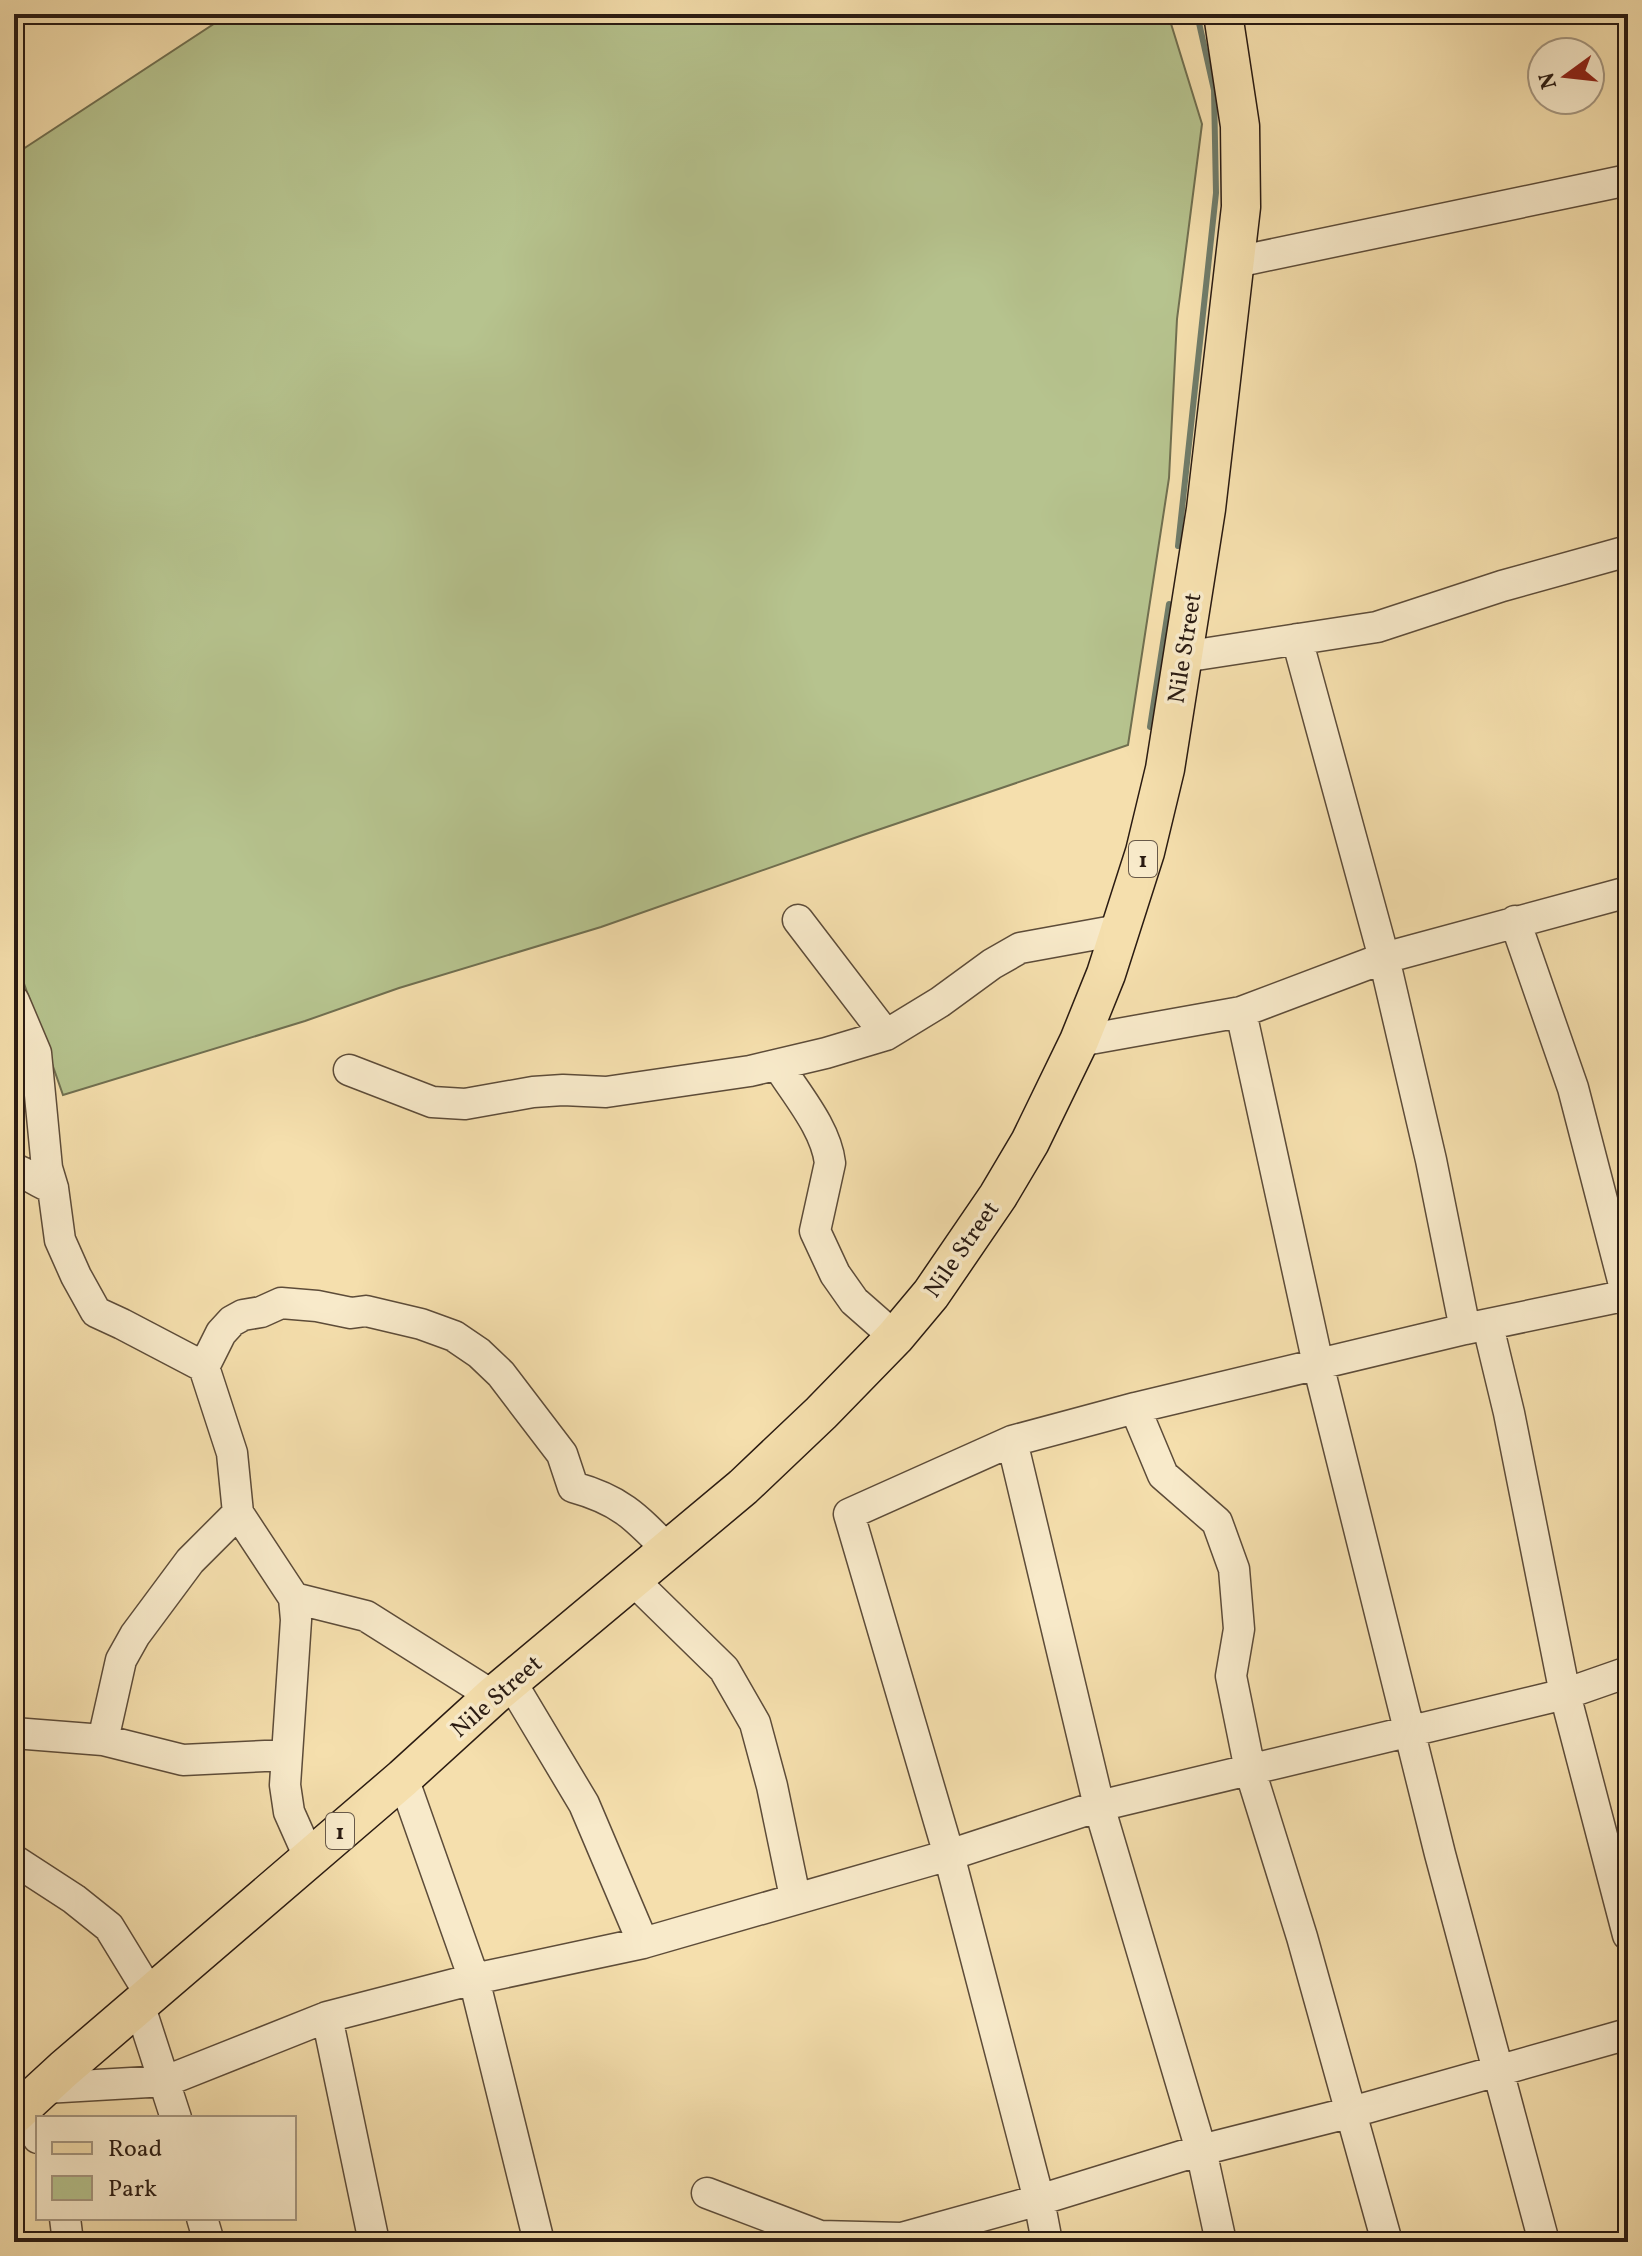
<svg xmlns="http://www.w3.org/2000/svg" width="1642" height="2256" font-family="Vollkorn,serif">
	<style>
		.green { fill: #b6c38e; stroke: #706f50; stroke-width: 2 }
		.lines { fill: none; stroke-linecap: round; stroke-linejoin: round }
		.stream { stroke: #6f7c6a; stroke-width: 6 }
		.minor-casing { stroke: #5d4c39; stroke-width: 33 }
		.major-casing { stroke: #2a1b12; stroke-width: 41 }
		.minor { stroke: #f8eaca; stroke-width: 30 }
		.major { stroke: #f5dfad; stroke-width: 38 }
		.labels { text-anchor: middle; stroke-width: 7; stroke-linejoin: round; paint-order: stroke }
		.shield { fill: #f8eaca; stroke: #685949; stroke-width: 2 }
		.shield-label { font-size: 22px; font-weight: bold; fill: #2a1b12 }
		.street-label { font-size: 24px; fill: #2a1b12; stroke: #f8eaca }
	</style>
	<rect width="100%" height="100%" fill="#f5dfad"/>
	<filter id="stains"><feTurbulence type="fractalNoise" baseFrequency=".0025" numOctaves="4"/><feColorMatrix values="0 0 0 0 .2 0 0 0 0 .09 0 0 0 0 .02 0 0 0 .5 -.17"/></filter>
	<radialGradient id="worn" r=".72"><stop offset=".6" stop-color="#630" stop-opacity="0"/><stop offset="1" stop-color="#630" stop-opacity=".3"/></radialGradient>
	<path class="green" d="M229 14H1168L1202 124 1177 319 1169 478 1128 745 863 835 601 927 399 988 305 1021 63 1095 14 955V155Z"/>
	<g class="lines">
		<path class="stream" d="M1178 546 1216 193 1214 90 1197 14
			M1150 727 1169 604"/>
		<g class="minor-casing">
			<path id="minor" d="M1236 262 1628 180
				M1297 639 1384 958 1431 1160 1465 1329
				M1183 657 1377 627 1502 586 1628 551
				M798 920 886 1035
				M1515 921 1573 1088 1628 1300
				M14 1001 36 1053 47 1168 53 1188 60 1240 76 1276 96 1312 122 1324 204 1367 232 1453 238 1513 294 1598 296 1620 285 1785 289 1812 309 1857
				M1241 1012 1318 1364 1440 1854 1544 2242
				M1079 1041 1241 1012 1384 958 1628 892
				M778 1065C796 1094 826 1128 830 1163L815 1231 835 1274 854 1301 895 1337
				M349 1070 432 1102 465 1104 533 1092 563 1090 606 1092 750 1071 826 1053 886 1035 940 1002 992 964 1020 948 1119 930
				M14 1169C29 1174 38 1183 53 1188
				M1488 1326 1509 1413 1565 1694 1628 1935
				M204 1367 221 1333 232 1321 243 1315 261 1312 281 1303 317 1306 351 1313 366 1311 421 1324 454 1336 479 1353 501 1374 562 1454 573 1487C620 1500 635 1516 668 1550
				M1135 1408 1163 1475 1217 1522 1234 1569 1239 1629 1231 1676 1250 1770 1302 1937 1387 2242
				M1012 1441 1099 1806 1201 2150 1221 2242
				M633 1580 724 1669 755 1723 772 1786 795 1897
				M294 1598 366 1616 493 1696
				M511 1682 584 1804 643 1943
				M14 1733 103 1740 183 1760 286 1755
				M103 1740 121 1660 135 1635 190 1561 238 1513
				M403 1778 474 1979 539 2242
				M14 1860 74 1899 109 1927 150 1994
				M139 2004 176 2118
				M327 2017 474 1979 643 1943 949 1855 1099 1806 1565 1694 1628 1672
				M45 2088 166 2081 327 2017 374 2242
				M22 2109 38 2138
				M707 2193 820 2236 902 2238 1039 2200 1201 2150 1352 2112 1628 2034
				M65 2218 68 2242
				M202 2218 209 2242
				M1047 2242 1039 2200 949 1855 849 1514 1012 1441 1135 1408 1465 1329 1628 1295"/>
		</g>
		<g class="major-casing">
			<path id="major" d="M14 2115 64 2069 403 1778 493 1696 743 1487 821 1413 895 1337 931 1294 998 1196 1030 1142 1079 1041 1106 974 1145 852 1165 769 1206 509 1241 207 1240 126 1223 14"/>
		</g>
		<use href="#minor" class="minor"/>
		<use href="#major" class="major"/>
	</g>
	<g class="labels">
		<g class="shield">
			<rect x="1129" y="841" width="28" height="36" rx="6"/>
			<rect x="326" y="1813" width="28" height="36" rx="6"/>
		</g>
		<g class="shield-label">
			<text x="1143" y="867">1</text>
			<text x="340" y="1839">1</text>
		</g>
		<g class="street-label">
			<text transform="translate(1184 648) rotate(-81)" y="8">Nile Street</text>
			<text transform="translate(961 1249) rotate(-55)" y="8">Nile Street</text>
			<text transform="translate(496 1696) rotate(-41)" y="8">Nile Street</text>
		</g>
	</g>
	<rect width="1642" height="2256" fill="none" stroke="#f5dfad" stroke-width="48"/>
	<rect x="16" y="16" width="1610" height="2224" fill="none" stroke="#2a1b12" stroke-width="4"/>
	<rect x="24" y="24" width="1594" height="2208" fill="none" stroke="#2a1b12" stroke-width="2"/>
	<rect x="36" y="2116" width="260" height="104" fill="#f8eaca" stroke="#a69780" stroke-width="2"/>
	<rect x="52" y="2142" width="40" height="12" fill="#f5dfad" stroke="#a69780" stroke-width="2"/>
	<text x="108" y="2156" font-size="24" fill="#2a1b12">Road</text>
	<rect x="52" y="2176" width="40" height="24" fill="#b6c38e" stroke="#a69780" stroke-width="2"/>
	<text x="108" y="2196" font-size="24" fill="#2a1b12">Park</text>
	<g transform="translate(1566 76) rotate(255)"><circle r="38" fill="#f8eaca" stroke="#a69780" stroke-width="2"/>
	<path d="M0-6L14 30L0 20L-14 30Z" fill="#8f2418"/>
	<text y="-12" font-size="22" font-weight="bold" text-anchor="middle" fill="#2a1b12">N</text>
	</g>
	<rect width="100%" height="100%" filter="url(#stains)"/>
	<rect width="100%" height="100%" fill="url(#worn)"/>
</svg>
